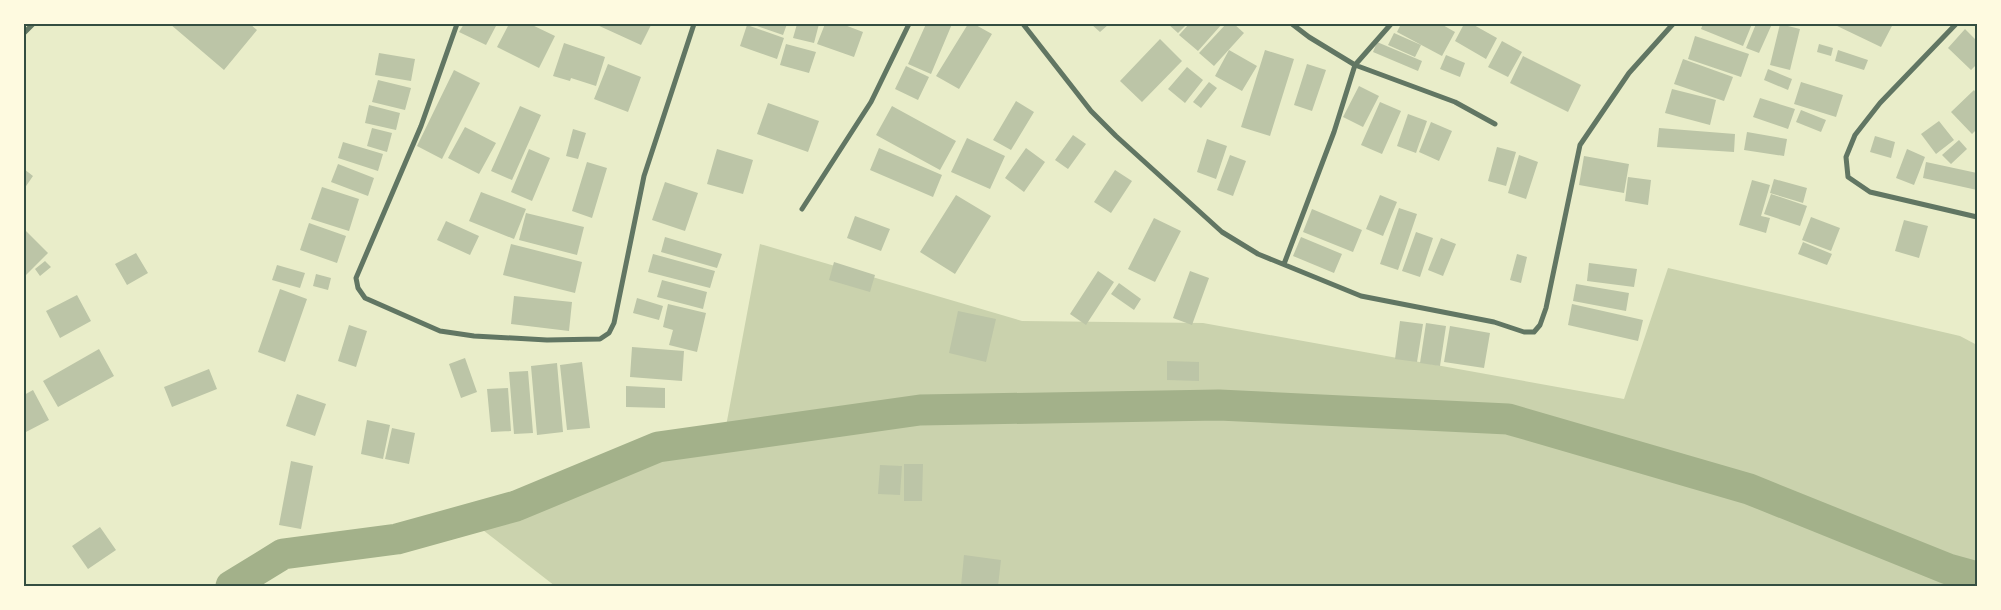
<svg xmlns="http://www.w3.org/2000/svg" width="2001" height="610" font-family="Signika,sans-serif">
	<style>
		.green { fill: #cad2ad }
		.lines { fill: none; stroke-linecap: round; stroke-linejoin: round }
		.river { stroke: #a3b18a; stroke-width: 31 }
		.building { fill: #bcc5a7 }
		.minor { stroke: #617663; stroke-width: 5 }
		.neatline { fill: none; stroke: #344e41; stroke-width: 2 }
	</style>
	<rect width="100%" height="100%" fill="#e9edc9"/>
	<path class="green" d="M760 244 1022 321 1203 323 1624 399 1668 268 1960 336 1977 345V586H555L461 513 724 437Z"/>
	<g class="lines">
		<path class="river" d="M231 586 283 554 397 539 516 506 658 447 920 410 1219 405 1508 419 1749 489 1948 569 1977 577"/>
	</g>
	<path class="building" d="M170 24H250L257 30 224 70Z
		M464 24H497L486 45 459 32Z
		M509 24H530L555 36 539 68 497 47Z
		M595 24H648L651 25 641 45Z
		M758 24H787L783 35 757 26Z
		M797 24H819L814 43 793 38Z
		M825 24H842L863 32 854 57 817 44Z
		M926 24H952L931 74 908 64Z
		M968 24H974L992 34 959 89 936 76Z
		M1091 24H1109L1100 32Z
		M1168 24H1187L1178 33Z
		M1189 24H1222L1198 51 1179 35Z
		M1226 24H1234L1244 33 1214 66 1199 53Z
		M1401 24H1441L1455 32 1442 56 1397 32Z
		M1464 24H1472L1497 38 1486 59 1455 41Z
		M1703 24H1752L1743 46 1701 29Z
		M1756 24H1772L1759 53 1746 48Z
		M1780 24 1800 29 1790 70 1770 65Z
		M1833 24H1893L1881 47Z
		M747 25 784 38 777 59 740 46Z
		M1965 29 1977 41V64L1971 70 1948 48Z
		M1394 33 1421 45 1415 57 1388 45Z
		M1695 36 1749 54 1741 77 1688 59Z
		M1160 39 1182 61 1142 102 1120 81Z
		M1502 41 1522 52 1508 77 1488 67Z
		M1377 42 1422 61 1418 71 1373 52Z
		M564 43 605 57 596 86 571 78 570 81 553 76Z
		M786 44 816 52 809 73 780 65Z
		M1819 44 1833 48 1831 56 1817 52Z
		M1229 50 1257 66 1242 91 1215 76Z
		M1265 50 1294 59 1270 136 1241 127Z
		M1838 50 1868 60 1864 70 1835 61Z
		M379 53 415 59 411 81 375 75Z
		M1446 55 1465 63 1460 77 1440 69Z
		M1523 56 1581 85 1568 112 1510 83Z
		M1683 59 1733 77 1724 101 1674 84Z
		M608 64 641 77 628 112 594 99Z
		M1307 64 1326 70 1312 111 1294 105Z
		M906 66 929 77 918 100 895 89Z
		M1187 67 1203 80 1185 103 1168 89Z
		M1768 69 1792 79 1788 90 1764 80Z
		M454 70 480 83 442 159 417 146Z
		M378 80 411 88 405 110 372 102Z
		M1209 82 1217 88 1201 108 1193 102Z
		M1801 82 1843 95 1836 117 1794 104Z
		M1359 86 1379 96 1363 127 1343 117Z
		M1672 89 1716 100 1710 125 1665 113Z
		M1974 90 1977 94V129L1972 134 1951 112Z
		M1760 98 1795 109 1788 129 1753 117Z
		M1016 101 1034 112 1011 150 993 140Z
		M1380 102 1401 111 1382 154 1361 145Z
		M768 103 819 121 808 152 757 134Z
		M369 105 400 113 396 130 365 123Z
		M520 106 541 115 512 180 491 171Z
		M892 106 956 141 940 170 876 135Z
		M1801 110 1826 120 1821 132 1796 122Z
		M1408 114 1427 121 1416 153 1397 146Z
		M1939 121 1954 140 1936 154 1921 134Z
		M1431 122 1452 131 1439 161 1419 152Z
		M465 127 496 143 479 174 448 158Z
		M372 128 392 133 387 152 367 146Z
		M1659 128 1735 134 1734 152 1657 147Z
		M573 129 586 133 578 159 566 156Z
		M1747 132 1787 139 1784 156 1744 150Z
		M1073 135 1086 144 1068 169 1055 160Z
		M1875 136 1895 142 1891 158 1870 152Z
		M967 138 1005 156 990 189 951 172Z
		M1207 139 1227 146 1216 179 1197 172Z
		M1959 140 1967 149 1951 164 1942 155Z
		M343 142 383 154 378 171 338 158Z
		M1497 147 1516 152 1506 186 1488 181Z
		M879 148 942 175 933 197 870 170Z
		M1026 148 1045 162 1024 192 1005 178Z
		M529 149 550 158 532 201 511 192Z
		M717 149 753 160 743 194 707 184Z
		M1907 149 1925 157 1914 185 1896 178Z
		M1230 155 1246 161 1233 196 1217 190Z
		M1519 155 1538 162 1526 199 1508 193Z
		M1584 156 1629 164 1624 193 1579 185Z
		M587 162 607 168 592 218 572 211Z
		M1926 162 1977 173V190L1923 178Z
		M338 164 374 178 368 196 331 182Z
		M24 169 33 176 24 189Z
		M1115 170 1132 181 1111 213 1094 202Z
		M1628 177 1651 180 1648 205 1625 201Z
		M1774 179 1807 188 1803 203 1770 193Z
		M1752 180 1770 185 1761 216 1770 218 1766 233 1739 225Z
		M665 182 698 193 685 231 652 220Z
		M322 187 359 199 349 231 311 219Z
		M481 192 526 209 514 239 469 221Z
		M1771 194 1807 206 1800 226 1764 214Z
		M956 195 991 216 955 274 920 252Z
		M1380 195 1397 202 1383 236 1366 229Z
		M1399 208 1417 214 1398 270 1380 264Z
		M1312 209 1362 230 1353 252 1303 232Z
		M526 213 584 227 577 255 519 240Z
		M855 216 890 229 881 251 847 238Z
		M1811 217 1840 228 1831 251 1802 240Z
		M1154 218 1181 231 1155 282 1128 269Z
		M1904 220 1928 226 1919 258 1895 251Z
		M446 221 479 236 470 255 437 240Z
		M309 223 346 236 337 263 300 250Z
		M24 229 48 253 24 277Z
		M1416 232 1433 238 1420 277 1402 271Z
		M665 237 722 254 717 268 661 252Z
		M1301 237 1342 254 1334 273 1293 256Z
		M1441 238 1456 244 1443 276 1428 270Z
		M1803 242 1832 254 1827 265 1798 254Z
		M511 244 582 262 575 293 503 275Z
		M136 253 148 273 127 285 115 264Z
		M653 254 715 271 710 288 648 272Z
		M1517 254 1527 257 1521 283 1510 280Z
		M45 261 51 267 40 276 35 269Z
		M834 262 875 275 870 292 829 280Z
		M1589 263 1637 269 1634 287 1587 281Z
		M277 265 305 273 300 288 272 280Z
		M1098 271 1114 282 1086 325 1070 314Z
		M1190 271 1209 278 1192 325 1173 318Z
		M316 274 331 278 328 290 313 286Z
		M662 280 707 292 703 309 657 297Z
		M1119 283 1141 299 1134 310 1111 294Z
		M1576 284 1629 293 1626 311 1573 301Z
		M280 289 307 299 285 362 258 352Z
		M77 295 91 321 60 338 46 311Z
		M514 296 572 302 569 331 511 324Z
		M637 298 663 306 659 320 633 313Z
		M668 304 706 313 697 352 669 345 673 330 663 327Z
		M1572 304 1643 320 1638 341 1568 325Z
		M958 311 996 319 986 362 949 353Z
		M1400 321 1423 324 1417 362 1395 359Z
		M1426 323 1446 326 1440 366 1420 363Z
		M349 325 367 331 356 367 338 361Z
		M1450 326 1490 333 1484 368 1444 362Z
		M632 347 684 351 682 381 630 377Z
		M99 349 114 376 58 407 43 381Z
		M465 358 477 392 461 398 449 364Z
		M1167 361 1199 362V381L1167 380Z
		M582 362 590 428 567 430 560 365Z
		M557 363 563 432 537 435 531 366Z
		M209 369 217 389 172 407 164 387Z
		M528 371 533 433 514 434 509 372Z
		M626 386 665 388V408L626 407Z
		M508 388 511 431 491 432 487 389Z
		M33 390 49 420 24 433V395Z
		M297 394 326 404 315 436 286 426Z
		M367 420 390 425 383 459 361 454Z
		M392 428 415 433 409 464 385 459Z
		M291 461 313 466 301 529 279 525Z
		M904 464H923L922 501H904Z
		M880 465 902 466 900 495 878 494Z
		M100 527 116 550 88 569 72 546Z
		M964 555 1001 560 998 586H961Z"/>
	<g class="lines">
		<path class="minor" d="M457 24 421 126 356 278 358 288 365 298 440 331 474 336 547 340 600 339 609 333 614 323 644 176 694 24
			M1023 24 1091 111 1116 136 1222 232 1258 254 1361 296 1494 322 1524 332H1534L1540 325 1546 308 1580 145 1629 73 1673 24
			M1292 24 1309 37 1355 65 1455 102 1495 124
			M1956 24 1880 103 1855 135 1846 157 1848 177 1870 192 1977 217
			M24 33 33 24
			M802 209 871 102 909 24
			M1284 264 1334 132 1355 65 1391 24"/>
	</g>
	<rect width="2001" height="610" fill="none" stroke="#fefae0" stroke-width="50"/>
	<rect x="25" y="25" width="1951" height="560" class="neatline"/>
</svg>
